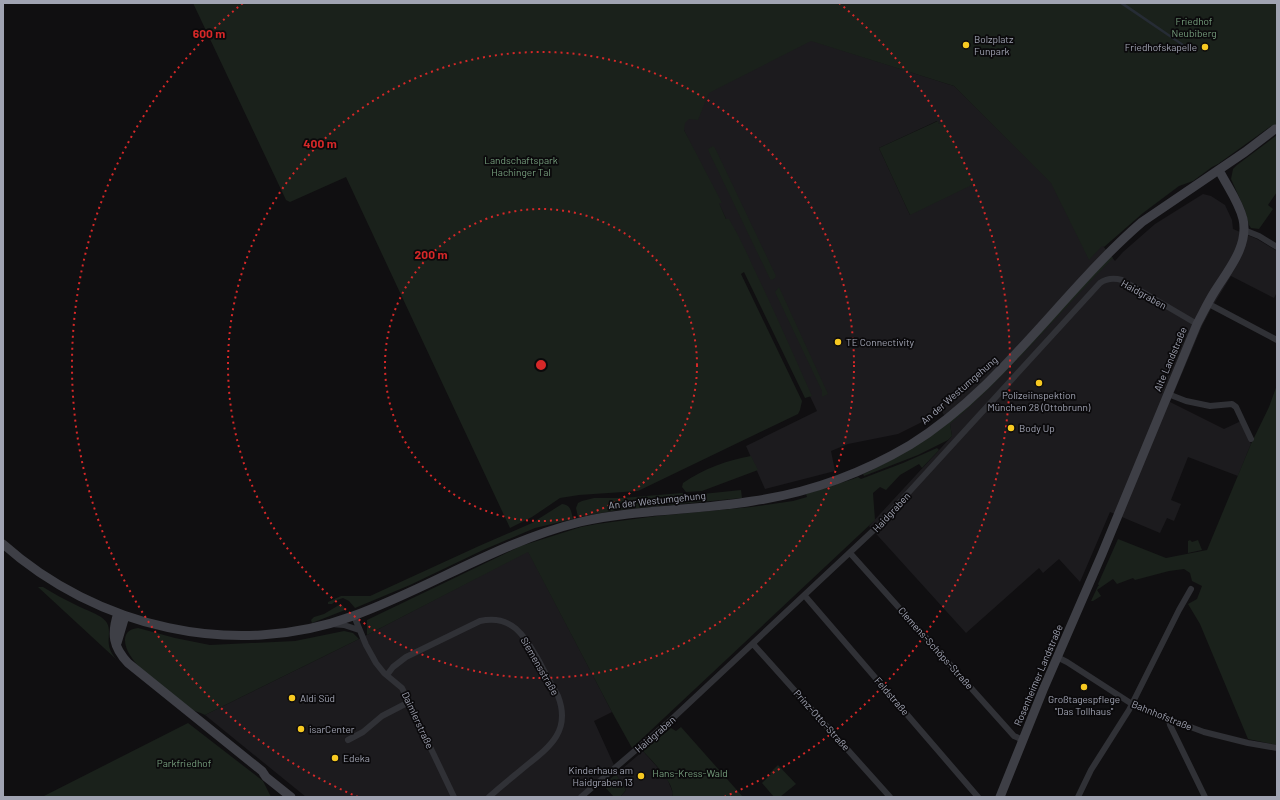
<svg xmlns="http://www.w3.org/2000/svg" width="1280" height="800" font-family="Barlow,sans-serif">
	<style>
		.built { fill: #1c1b1e; fill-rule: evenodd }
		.green { fill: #1a211b }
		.water { fill: #262c35 }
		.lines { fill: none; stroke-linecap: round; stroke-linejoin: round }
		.minor { stroke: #303136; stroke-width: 6 }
		.secondary { stroke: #3e3f46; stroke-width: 9 }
		.ring { fill: none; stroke: #d62828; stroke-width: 2; stroke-dasharray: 2 4 }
		.poi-dot { fill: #f7c921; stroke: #0b0a0c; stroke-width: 1.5 }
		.labels { text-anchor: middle; stroke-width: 3.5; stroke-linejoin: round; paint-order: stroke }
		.park-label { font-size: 10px; fill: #769e7d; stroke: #0b0a0c }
		.poi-label { font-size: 10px; fill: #a0a3b2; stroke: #0b0a0c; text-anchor: start }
		.street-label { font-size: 10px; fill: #a0a3b2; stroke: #0b0a0c }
		.centre { fill: #d62828; stroke: #0b0a0c; stroke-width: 2 }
		.ring-label { font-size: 12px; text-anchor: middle; font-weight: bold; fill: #d62828; stroke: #0b0a0c; stroke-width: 3.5; stroke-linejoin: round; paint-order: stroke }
	</style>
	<rect width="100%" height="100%" fill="#100f11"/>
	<path class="built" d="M810 40 954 86 1100 231 1103 246 1115 261 1123 252 1155 224 1203 194 1211 196 1225 205 1232 220 1233 229 1257 239 1277 251V292L1274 298 1231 276 1212 307 1202 326 1170 402 1224 429 1241 421 1251 444 1238 476 1188 457 1171 500 1181 504 1174 521 1167 518 1160 533 1110 512 1080 582 1059 559 1043 573 1039 568 966 633 869 526 952 436 950 424 942 412 898 434 848 444 831 451 835 471 765 489 746 446 817 411 674 109ZM937 121 939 124 910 215 879 148Z
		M528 551 612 712 594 721 614 765 577 797H306L205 715 367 635Z
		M643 751 667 778 673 793 672 797H622L621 796 626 790 616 774Z"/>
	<path class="green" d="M193 3H1277V131L1271 126 1218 164 1212 167 1193 181 1179 186 1143 213 1104 247 1102 246 1089 260 1051 183 954 86 811 41 709 93 698 120 689 119 685 123 684 130 722 203H719L726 219H729C739 236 747 253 755 271 775 312 793 354 812 396L805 398 744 272 741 274 802 401 800 410 798 414 638 491 579 495 560 498 532 517 510 528 346 177 290 202 286 200Z
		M938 121 939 124 944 122 974 184 910 215 879 148Z
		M1277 135V192L1268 205 1273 209 1259 229 1251 228 1249 225 1245 210 1231 179 1233 169 1237 165Z
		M713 146 715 148 776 276 775 278 772 280 770 279 709 152 708 149Z
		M1110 255 1113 258C1058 313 1010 374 950 424L952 436 948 440 918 455 864 476 863 474 878 467 930 434Z
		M779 287 828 394 822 397V391L775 292Z
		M1277 385V745L1248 739 1200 624 1188 604 1197 599 1202 586 1192 581 1190 573 1184 569 1169 571 1135 580 1133 578 1117 584 1113 579 1097 590 1101 596 1093 601H1091L1098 586H1099L1098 584 1118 539 1166 558 1207 550 1251 444 1269 407Z
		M937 448 939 450 922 468 919 464 900 475 886 490 880 487 873 493 875 520 632 748 612 712 528 552 367 635V620L521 546 581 527 597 524 657 516 751 507 793 501 807 497 806 494 853 479 858 477 861 479 903 463Z
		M751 456 758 470 702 491 686 492 682 487 683 483C703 469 728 460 751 456Z
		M741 490 742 498 618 510 578 517 576 508 578 503 582 501 594 498H622L682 493 693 495Z
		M562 504C571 505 571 511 573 519L535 528 483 550 410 585 355 608 349 601 343 598 337 600 332 604H328V602L341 596H370L479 546 532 523Z
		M1190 540 1192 542 1198 540 1202 550 1188 553V541Z
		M38 587H43C54 594 66 600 78 606 85 610 103 615 107 623 113 634 102 644 117 660Z
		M339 605 343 606 345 610 312 623 311 620 314 617 324 614Z
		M138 628 175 638 210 645 295 641 344 631 353 633 359 639 205 715C200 712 195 712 191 709 184 706 179 700 173 696 158 684 124 660 125 639 126 631 131 629 138 628Z
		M188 723 263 781 271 797H42Z
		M681 727 743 797H672C677 785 651 760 643 751L671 728 676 731Z
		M778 765 796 784 780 797H774L762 783 771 774 770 773Z
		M616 774 626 790 621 796 622 797H614L603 785Z"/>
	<path class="water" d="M1119 3H1124L1185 45 1184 47Z"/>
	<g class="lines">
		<path class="minor" d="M1244 230 1259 236 1277 247
			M1207 303 1277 340
			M1168 394 1186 401 1210 406 1232 404 1236 407 1251 439
			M850 553 1014 736 1023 740
			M805 596 978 797
			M354 616 366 645 376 663 384 673 402 688 454 797
			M331 624 344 625 359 630
			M753 644 890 797
			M1057 657 1067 662 1132 704 1161 716 1204 732 1248 743 1277 748
			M387 675 393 667 406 657 480 621C513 614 525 637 539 661 545 673 551 684 558 696 571 730 551 746 527 765 514 776 501 786 489 797
			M1169 720 1170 725 1205 797
			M348 740 363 732 382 716 409 702
			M581 797 672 719 877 527 1100 283C1107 278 1114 278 1122 280L1197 324
			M1078 797 1091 770 1129 710 1179 610 1191 589"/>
		<path class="secondary" d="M3 544C96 627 234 660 353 616 430 588 499 542 580 522 637 509 695 511 753 501 808 493 861 474 910 445 1002 388 1062 291 1142 222L1245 152 1275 129
			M118 613C111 634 113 647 128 663L262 771 266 777 291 797
			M117 643 125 616
			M1000 797 1043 690 1102 554 1197 324C1203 313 1208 302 1215 291 1228 270 1249 246 1243 219 1239 202 1227 186 1219 170"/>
	</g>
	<g class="ring">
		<circle cx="541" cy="365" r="156"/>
		<circle cx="541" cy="365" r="313"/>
		<path d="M358 797A469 469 0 0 1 243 3M839 3A469 469 0 0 1 724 797"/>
	</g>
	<g class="poi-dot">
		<circle cx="966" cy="45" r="4"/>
		<circle cx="1205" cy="47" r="4"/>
		<circle cx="838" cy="342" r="4"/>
		<circle cx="1039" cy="383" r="4"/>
		<circle cx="1011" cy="428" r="4"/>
		<circle cx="1084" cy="687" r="4"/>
		<circle cx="292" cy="698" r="4"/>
		<circle cx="301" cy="729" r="4"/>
		<circle cx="335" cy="758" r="4"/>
		<circle cx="641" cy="776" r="4"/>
	</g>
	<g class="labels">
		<g class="park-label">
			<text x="1194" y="25">Friedhof<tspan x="1194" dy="12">Neubiberg</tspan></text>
			<text x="521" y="164">Landschaftspark<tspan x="521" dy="12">Hachinger Tal</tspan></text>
			<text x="184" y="767">Parkfriedhof</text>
			<text x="690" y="777">Hans-Kress-Wald</text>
		</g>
		<g class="poi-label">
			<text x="974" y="43">Bolzplatz<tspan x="974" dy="12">Funpark</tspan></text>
			<text x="1197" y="51" text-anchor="end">Friedhofskapelle</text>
			<text x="846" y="346">TE Connectivity</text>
			<text x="1039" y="399" text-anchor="middle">Polizeiinspektion<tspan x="1039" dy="12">München 28 (Ottobrunn)</tspan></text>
			<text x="1019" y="432">Body Up</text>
			<text x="300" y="702">Aldi Süd</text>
			<text x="1084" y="703" text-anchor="middle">Großtagespflege<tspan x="1084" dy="12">"Das Tollhaus"</tspan></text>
			<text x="309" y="733">isarCenter</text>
			<text x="343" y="762">Edeka</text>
			<text x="633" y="774" text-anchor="end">Kinderhaus am<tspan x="633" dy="12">Haidgraben 13</tspan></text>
		</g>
		<g class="street-label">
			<text transform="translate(1144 294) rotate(29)" y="4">Haidgraben</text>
			<text transform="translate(1170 359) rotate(-67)" y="4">Alte Landstraße</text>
			<text transform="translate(959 390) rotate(-41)" y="4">An der Westumgehung</text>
			<text transform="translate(657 500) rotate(-6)" y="4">An der Westumgehung</text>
			<text transform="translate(891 512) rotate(-47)" y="4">Haidgraben</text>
			<text transform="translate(936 648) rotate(48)" y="4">Clemens-Schöps-Straße</text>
			<text transform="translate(540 666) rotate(60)" y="4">Siemensstraße</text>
			<text transform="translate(1038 675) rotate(-67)" y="4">Rosenheimer Landstraße</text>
			<text transform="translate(892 696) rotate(49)" y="4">Feldstraße</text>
			<text transform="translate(1162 715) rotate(22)" y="4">Bahnhofstraße</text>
			<text transform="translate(418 720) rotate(65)" y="4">Daimlerstraße</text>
			<text transform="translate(822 720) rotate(48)" y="4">Prinz-Otto-Straße</text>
			<text transform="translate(655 734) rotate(-41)" y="4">Haidgraben</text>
		</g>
	</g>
	<circle cx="541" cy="365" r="6" class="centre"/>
	<g class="ring-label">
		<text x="209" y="38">600 m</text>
		<text x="320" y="148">400 m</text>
		<text x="431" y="259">200 m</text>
	</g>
	<rect width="1280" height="800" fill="none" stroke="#a0a3b2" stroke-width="8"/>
</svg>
